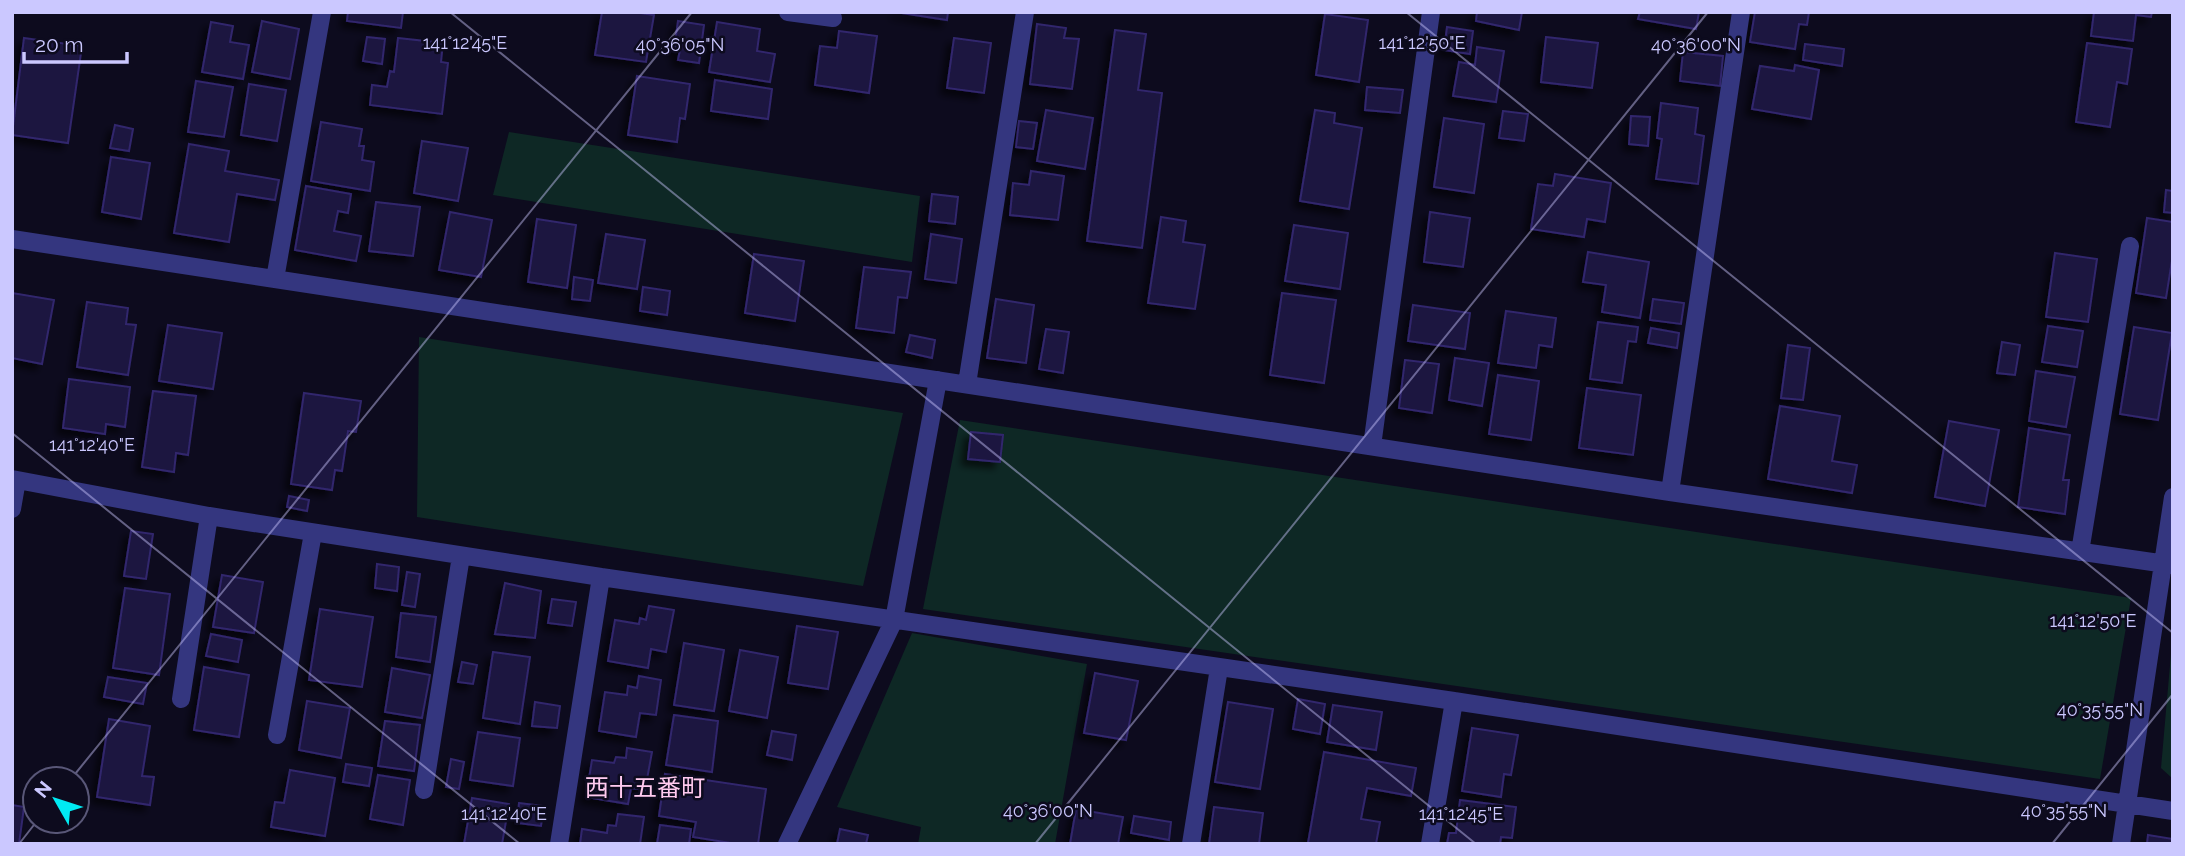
<svg xmlns="http://www.w3.org/2000/svg" width="2185" height="856" font-family="Raleway,'Noto Sans JP',sans-serif">
	<style>
		.green { fill: #0e2825 }
		.building { fill: #1c1640; stroke: #31276d; stroke-width: 2; filter: url(#shadow) }
		.lines { fill: none; stroke-linecap: round; stroke-linejoin: round }
		.minor { stroke: #34367f; stroke-width: 18 }
		.ticks { fill: none; stroke: #cbc8ff; stroke-width: 2; stroke-opacity: 0.45 }
		.labels { text-anchor: middle; stroke-width: 5; stroke-linejoin: round; paint-order: stroke }
		.quarter-label { font-size: 24px; fill: #ffcaef; stroke: #0d0b1e }
		.ticks-label { font-size: 18px; text-anchor: middle; fill: #cbc8ff; stroke: #0d0b1e; stroke-width: 5; stroke-linejoin: round; paint-order: stroke }
	</style>
	<defs>
		<filter id="shadow"><feDropShadow dx="-6" dy="6" stdDeviation="3.5" flood-color="#0009"/></filter>
	</defs>
	<rect width="100%" height="100%" fill="#0d0b1e"/>
	<path class="green" d="M509 132 920 196 912 262 493 195Z
		M419 337 903 413 863 586 417 517Z
		M960 420 2131 598 2100 779 923 609Z
		M2173 631V779L2161 768Z
		M912 633 1087 664 1055 844H918L921 827 837 807Z"/>
	<path class="building" d="M348 12H403L401 28 347 21Z
		M602 12H633L654 15 646 62 595 55Z
		M895 12H948L947 20Z
		M1477 12H1522L1519 30 1476 21Z
		M1640 12H1699L1696 29 1638 19Z
		M1755 12H1809L1807 25 1799 24 1795 49 1750 42Z
		M2094 12H2152L2151 17 2136 15 2133 41 2091 36Z
		M1325 14 1368 20 1359 82 1316 75Z
		M262 21 299 29 290 79 252 72Z
		M678 21 704 25 699 63 678 60 680 50H674Z
		M211 22 233 26 230 42 249 45 243 79 202 72Z
		M717 22 760 29 757 51 775 54 770 82 709 72Z
		M1037 24 1066 28 1064 38 1079 39 1072 89 1030 84Z
		M1447 27 1473 31 1470 54 1444 50Z
		M1115 30 1146 34 1138 90 1162 93 1142 248 1087 241Z
		M839 31 877 36 869 93 815 85 820 46 837 48Z
		M367 37 385 39 382 64 363 61Z
		M1546 37 1598 43 1592 88 1541 82Z
		M24 38 82 46 68 143 12 135Z
		M398 38 443 43 441 62 448 63 442 114 370 105 372 85 387 87 390 71 394 72Z
		M954 38 991 43 984 93 947 88Z
		M2087 43 2132 49 2127 84 2117 82 2110 127 2076 122Z
		M1805 44 1844 49 1842 66 1803 60Z
		M1477 47 1504 51 1496 102 1453 96 1459 62 1475 65Z
		M1683 52 1723 56 1720 86 1680 81Z
		M1795 65 1819 70 1811 119 1752 109 1760 66 1794 71Z
		M637 76 690 84 685 119 680 118 677 142 628 135Z
		M715 80 772 89 768 119 711 111Z
		M196 81 233 87 224 137 188 132Z
		M249 84 286 90 277 141 241 135Z
		M1367 87 1403 90 1400 113 1365 110Z
		M1661 103 1698 108 1695 134 1704 136 1698 184 1656 179 1662 139 1657 138Z
		M1046 110 1093 118 1085 169 1037 161Z
		M1315 110 1335 113 1334 123 1362 128 1349 209 1300 201Z
		M1503 111 1528 114 1524 141 1499 138Z
		M1631 116 1650 117 1648 146 1629 144Z
		M1444 118 1484 124 1474 193 1434 187Z
		M1019 121 1037 123 1033 149 1016 147Z
		M321 122 362 129 359 146H364L362 160 374 162 370 191 311 181Z
		M115 125 133 129 129 151 110 148Z
		M422 141 468 148 458 201 414 193Z
		M189 144 229 151 225 171 279 180 275 200 237 194 229 242 174 233Z
		M111 157 150 163 141 219 102 212Z
		M1031 171 1064 176 1058 220 1010 215 1013 183 1029 185Z
		M1555 174 1611 183 1605 222 1587 219 1584 237 1531 229 1538 184 1553 186Z
		M306 186 351 194 348 213 338 211 334 231 361 236 356 261 295 250Z
		M2166 190 2173 191V213L2164 212Z
		M932 194 958 197 955 224 929 221Z
		M376 202 420 207 413 256 369 251Z
		M450 212 492 220 481 277 439 270Z
		M1430 212 1470 218 1463 267 1424 262Z
		M1161 217 1186 221 1183 242 1205 245 1195 309 1148 303Z
		M2147 218 2173 222V254L2166 298 2136 293Z
		M537 219 576 225 567 288 528 282Z
		M1294 225 1348 233 1340 289 1285 281Z
		M606 234 645 240 637 289 598 283Z
		M931 234 962 239 956 283 925 279Z
		M1588 252 1649 262 1640 318 1602 312 1606 285 1583 282Z
		M2055 253 2097 259 2088 322 2046 317Z
		M754 254 804 261 795 321 745 313Z
		M864 267 911 272 907 298 898 297 894 333 856 328Z
		M574 277 593 280 590 301 572 299Z
		M643 287 670 291 667 315 640 311Z
		M12 293 54 300 42 364 12 358Z
		M1282 293 1336 300 1324 383 1270 375Z
		M996 299 1034 305 1026 363 987 358Z
		M1653 299 1684 303 1681 324 1650 320Z
		M87 302 128 308 126 324 136 325 128 375 77 367Z
		M1413 305 1470 313 1465 349 1408 341Z
		M1506 311 1556 318 1552 347 1539 345 1536 368 1498 363Z
		M1598 322 1638 327 1636 342 1628 341 1622 383 1590 379Z
		M168 325 222 333 213 389 159 381Z
		M2048 326 2083 331 2077 367 2042 362Z
		M2134 327 2172 333 2158 420 2120 414Z
		M1651 328 1679 333 1677 348 1648 343Z
		M1046 329 1069 332 1063 373 1039 369Z
		M910 335 935 340 932 358 906 352Z
		M2002 342 2020 345 2015 375 1997 373Z
		M1788 345 1810 348 1803 400 1781 398Z
		M1455 358 1489 363 1482 406 1449 400Z
		M1405 360 1439 364 1432 413 1399 408Z
		M2036 371 2075 377 2066 427 2029 421Z
		M1498 375 1539 381 1531 440 1489 434Z
		M69 379 130 387 125 427 106 424 105 434 63 428Z
		M1587 388 1641 395 1633 455 1579 448Z
		M153 391 196 396 188 455 176 453 174 472 142 467Z
		M304 393 361 401 356 432 348 431 342 471 335 470 332 490 291 484Z
		M1780 406 1840 416 1832 461 1857 465 1852 493 1768 479Z
		M1949 421 1999 430 1985 506 1935 497Z
		M2029 428 2070 435 2063 480H2069L2065 514 2018 507Z
		M971 432 1003 435 1000 462 968 459Z
		M289 496 309 500 307 511 287 507Z
		M131 531 153 534 146 579 124 576Z
		M377 564 399 567 397 591 375 588Z
		M407 572 420 574 415 607 402 605Z
		M222 575 263 582 254 633 213 627Z
		M505 583 541 591 535 638 495 634Z
		M125 588 170 594 159 675 113 668Z
		M552 599 576 602 572 626 548 623Z
		M649 606 674 610 666 652 651 649 648 668 608 661 615 620 639 624 640 618 646 620Z
		M320 609 373 617 362 687 309 680Z
		M401 613 436 617 430 662 396 657Z
		M797 626 838 632 828 689 788 683Z
		M211 634 242 640 238 662 206 656Z
		M684 643 724 650 714 711 674 705Z
		M740 650 778 657 767 718 729 711Z
		M493 652 530 657 520 724 483 718Z
		M462 662 477 665 473 684 458 682Z
		M204 667 249 675 239 737 194 730Z
		M392 668 430 675 422 718 385 712Z
		M1095 673 1138 681 1126 740 1084 733Z
		M639 676 661 680 656 715 640 713 636 737 599 731 605 692 627 695 628 686 637 688Z
		M108 677 147 683 143 704 104 697Z
		M1298 699 1325 704 1320 734 1293 729Z
		M307 701 350 708 341 758 299 750Z
		M535 702 560 706 557 728 532 726Z
		M1228 702 1273 709 1260 789 1215 782Z
		M1333 705 1382 712 1376 750 1327 742Z
		M674 715 718 721 712 772 666 765Z
		M109 719 150 726 142 776 154 777 150 805 97 797Z
		M385 721 420 725 414 771 378 766Z
		M1472 728 1518 735 1511 775 1504 774 1501 797 1462 791Z
		M772 731 796 735 792 760 767 755Z
		M478 732 520 738 513 786 470 780Z
		M627 748 652 752 645 790 631 788 628 804 586 797 592 760 614 763 616 757 626 758Z
		M1324 752 1416 768 1411 796 1367 788 1361 819 1380 822 1376 844 1308 843Z
		M451 759 464 762 459 789 446 787Z
		M346 764 372 768 369 786 343 782Z
		M290 770 335 778 325 836 271 827 275 802 284 803Z
		M665 774 766 789 758 844H737L693 837 696 822 659 816Z
		M378 775 410 780 403 825 370 819Z
		M472 798 509 804 502 844H464Z
		M1460 800 1516 807 1512 838 1501 837 1500 844H1447L1449 833H1456Z
		M519 803 544 806 541 826 517 823Z
		M12 805 24 807 19 844H12Z
		M1214 807 1263 813 1259 844H1209Z
		M1076 809 1123 817 1118 844H1070Z
		M618 814 644 817 640 844H580L582 829 607 833 608 825 616 826Z
		M1134 816 1171 822 1169 840 1131 833Z
		M660 825 691 829 689 844H657Z
		M840 829 868 835 866 844H837Z
		M2148 835 2173 839V844H2147Z"/>
	<g class="lines">
		<path class="minor" d="M788 12 833 18
			M12 239 1670 492 2173 565
			M275 279 322 12
			M967 384 1025 12
			M1372 446 1431 12
			M12 479 209 516 601 577 1454 701 2173 811
			M1670 492 1741 12
			M12 509 17 480
			M2080 552 2130 246
			M181 699 209 516
			M277 735 313 533
			M424 790 461 556
			M559 844 601 577
			M787 844 894 620 938 380
			M1191 844 1219 668
			M1430 844 1454 701
			M2121 844 2173 497"/>
	</g>
	<path class="ticks" d="M450 12 1476 844M1406 12 2173 633M12 433 520 844M71 779 692 12M19 844 37 821M1035 844 1708 12M2052 844 2173 694"/>
	<g class="labels">
		<g class="quarter-label">
			<text x="645" y="796">西十五番町</text>
		</g>
	</g>
	<g class="ticks-label">
		<text x="465" y="49">141°12'45"E</text>
		<text x="1422" y="49">141°12'50"E</text>
		<text x="680" y="51">40°36'05"N</text>
		<text x="1696" y="51">40°36'00"N</text>
		<text x="92" y="451">141°12'40"E</text>
		<text x="2093" y="627">141°12'50"E</text>
		<text x="2100" y="716">40°35'55"N</text>
		<text x="1048" y="817">40°36'00"N</text>
		<text x="2064" y="817">40°35'55"N</text>
		<text x="504" y="820">141°12'40"E</text>
		<text x="1461" y="820">141°12'45"E</text>
	</g>
	<rect width="2185" height="856" fill="none" stroke="#cbc8ff" stroke-width="28"/>
	<g transform="translate(56 800) rotate(309)"><circle r="33" fill="#0d0b1e" stroke="#595778" stroke-width="2"/>
	<path d="M0-5L12 26L0 18L-12 26Z" fill="#00ebf3"/>
	<text y="-10" font-size="19" font-weight="bold" text-anchor="middle" fill="#cbc8ff">N</text>
	</g>
	<path d="M24 52v10h103v-10" fill="none" stroke="#cbc8ff" stroke-width="3.5"/>
	<text x="35" y="52" font-size="21" fill="#cbc8ff" stroke="#0d0b1e" stroke-width="5" paint-order="stroke">20 m</text>
</svg>
